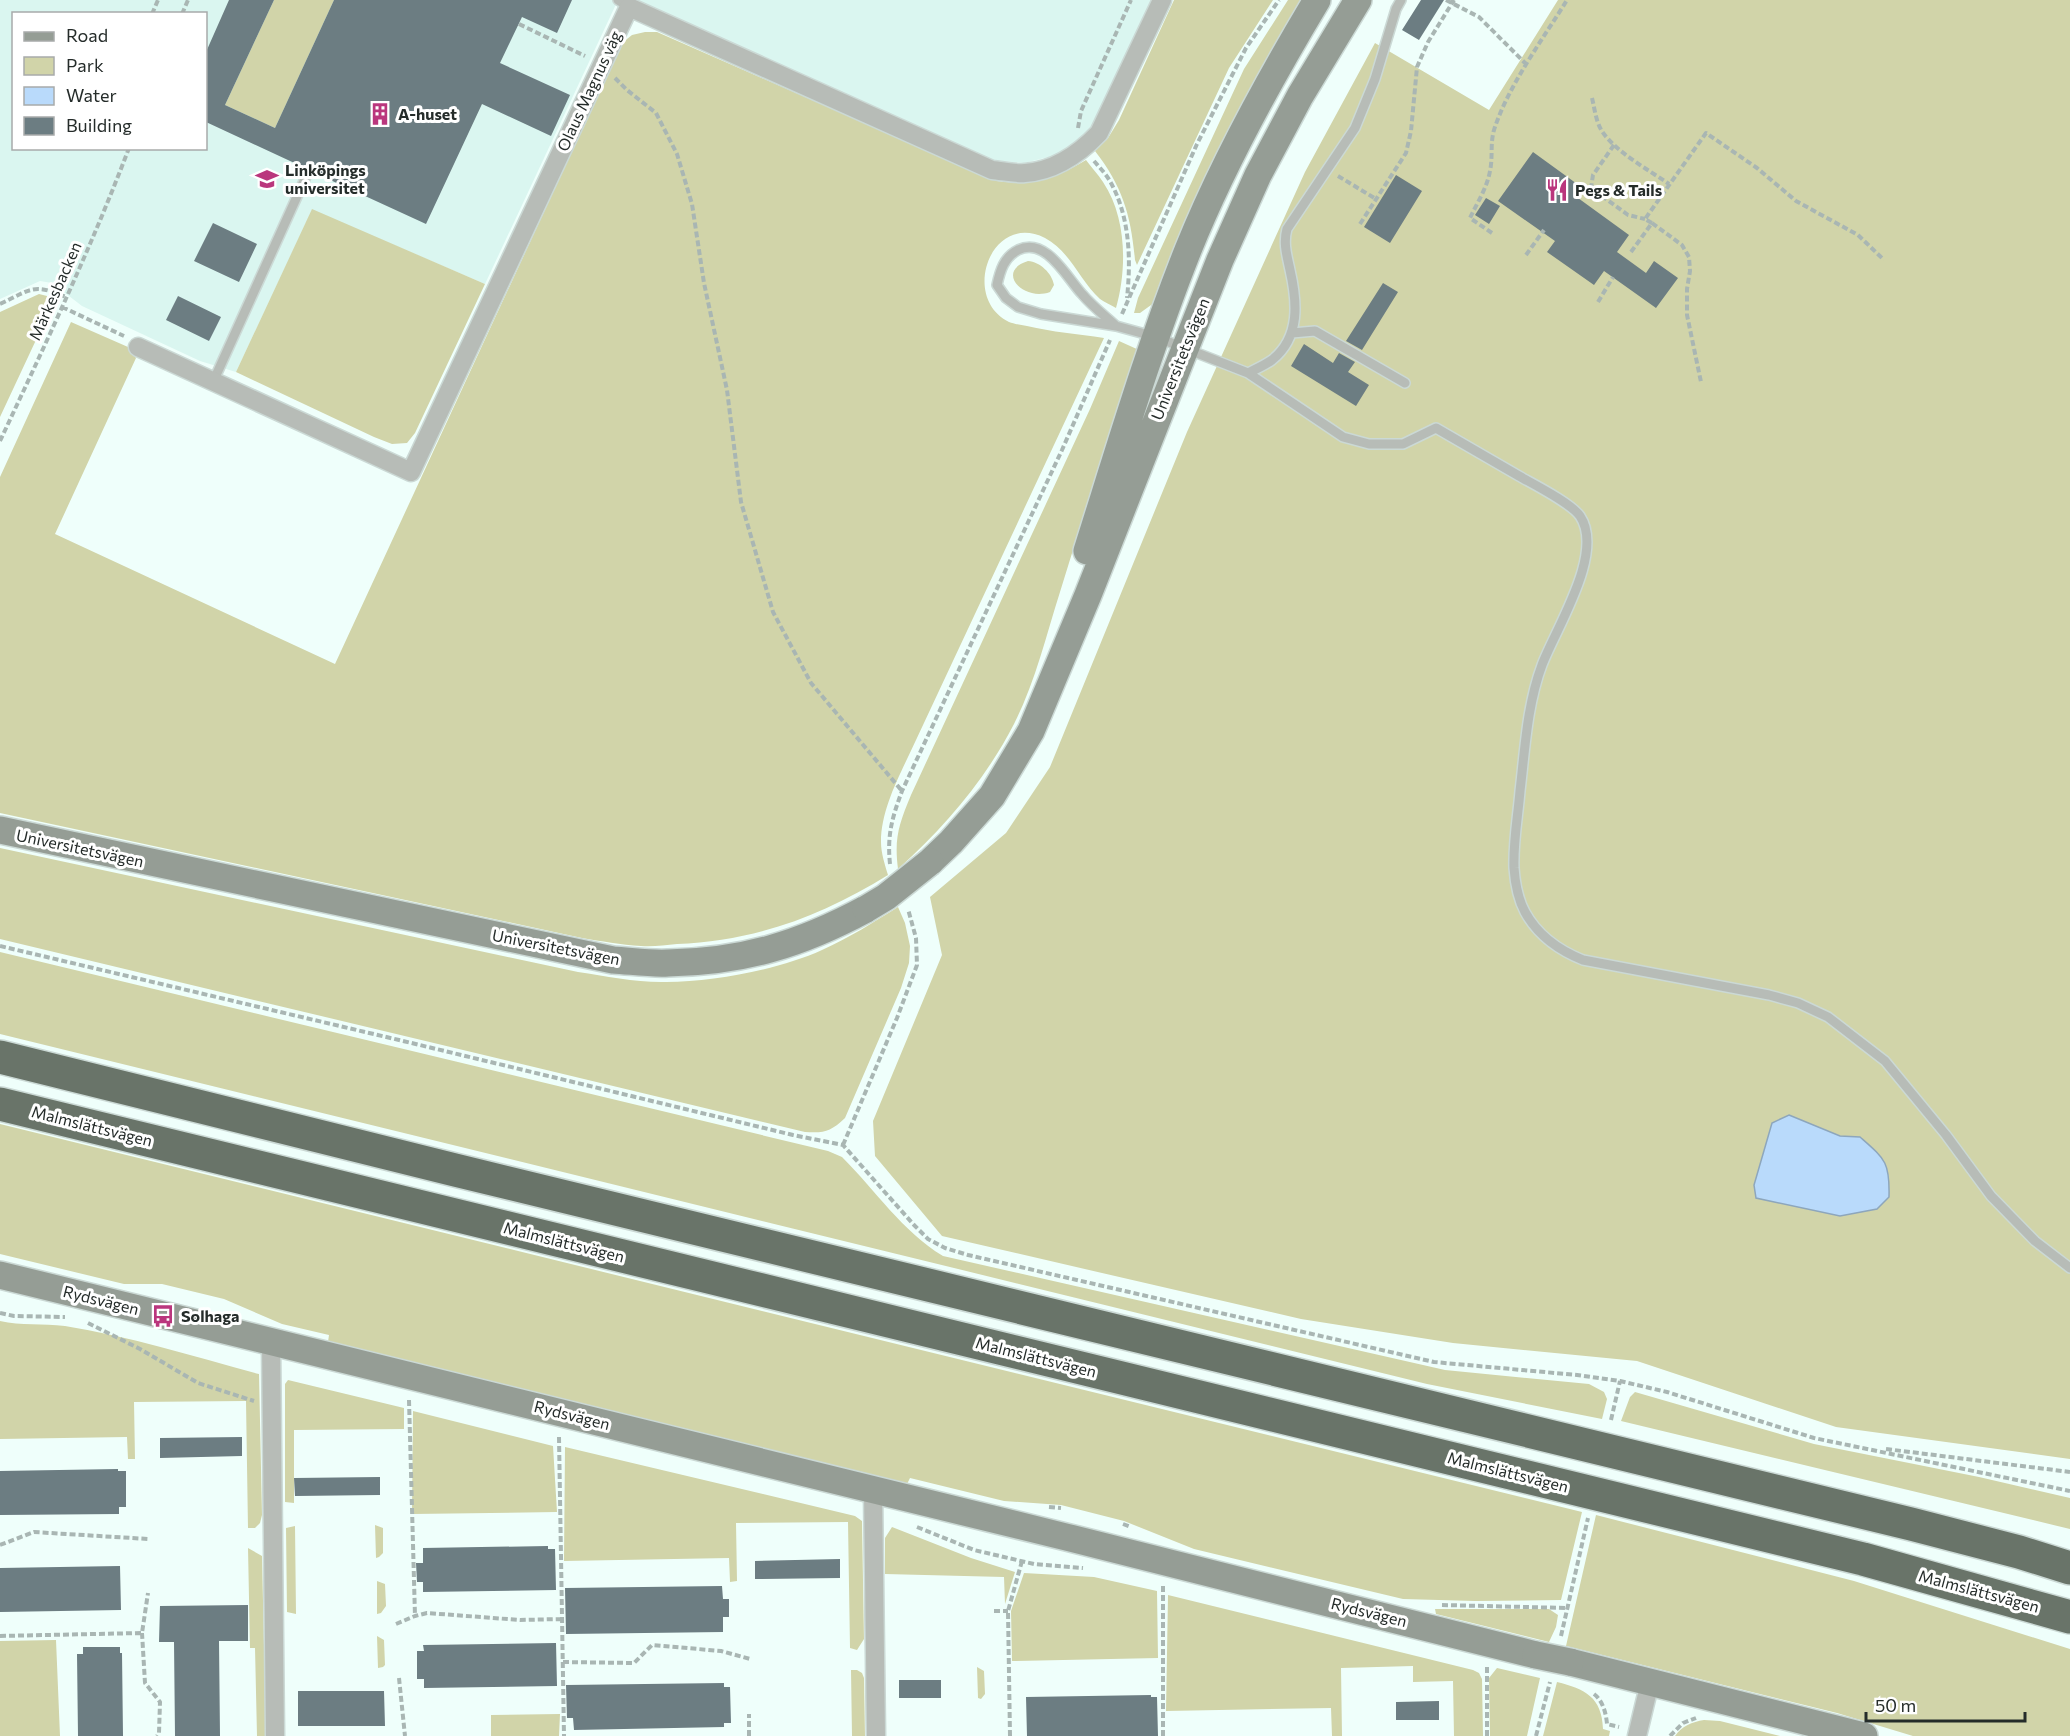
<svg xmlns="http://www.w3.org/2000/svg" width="2070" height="1736" font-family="Commissioner,sans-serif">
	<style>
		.built { fill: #daf6f0; fill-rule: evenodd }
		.green { fill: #d1d4a9 }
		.water { fill: #b9dafb; stroke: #8da6bc; stroke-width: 1.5 }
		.building { fill: #6c7d82 }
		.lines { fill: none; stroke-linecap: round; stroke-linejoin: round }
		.lane-casing { stroke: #cbd9d5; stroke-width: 12 }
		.street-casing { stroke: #cbd9d5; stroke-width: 21 }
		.secondary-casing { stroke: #cbd9d5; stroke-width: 30 }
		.highway-casing { stroke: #cbd9d5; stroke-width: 36 }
		.path { stroke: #a9b6b3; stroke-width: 4; stroke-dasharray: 6 3; stroke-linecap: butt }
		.lane { stroke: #b7bcb7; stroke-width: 9 }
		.street { stroke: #b7bcb7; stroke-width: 18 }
		.secondary { stroke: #959d95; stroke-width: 27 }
		.highway { stroke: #697469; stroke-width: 33 }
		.secondary-bridge-casing { stroke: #cbd9d5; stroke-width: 30; stroke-linecap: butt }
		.secondary-bridge { stroke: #959d95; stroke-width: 27 }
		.labels { text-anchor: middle; stroke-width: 6; stroke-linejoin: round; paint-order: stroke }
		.street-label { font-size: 16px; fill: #252c2a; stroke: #fff }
		.poi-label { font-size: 16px; font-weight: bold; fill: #252c2a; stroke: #fff; text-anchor: start }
	</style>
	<rect width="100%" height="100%" fill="#effffb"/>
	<path class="built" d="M0 0H618L485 284 312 210 236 372 200 361 82 306 52 283 40 281 0 299ZM14 14H206V148H14Z
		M632 0H1151L1093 126 1074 143 1053 156 1024 163 991 160Z"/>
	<path class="green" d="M274 0H334L275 128 225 105Z
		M1174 0H1273L1229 68 1137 265 1135 260C1131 216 1123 187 1095 151L1108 138 1119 120Z
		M1288 0H1305L1158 300 1140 313H1134L1138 298 1244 69Z
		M1558 0H2070V1459L1836 1427 1637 1361 1453 1343 1301 1319 942 1236 875 1156 873 1121 942 955 930 897 1006 833 1050 767 1187 432 1305 172 1375 43 1489 110Z
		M645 32H657L997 181C1029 186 1059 177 1086 160 1091 167 1098 174 1103 182 1127 218 1127 269 1116 308 1111 305 1104 302 1100 299 1080 281 1070 251 1045 238 991 211 960 298 1009 322 1014 324 1021 325 1027 326 1052 332 1078 334 1104 338L916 740C902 771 881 807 881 842 881 853 885 865 888 875 822 916 755 941 677 944 665 945 653 947 641 946 621 945 601 941 582 938L0 813V477L71 322 128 347 136 358 55 534 335 664 622 43 632 35Z
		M312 209 485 284 415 433 407 443 392 444 374 437 236 372Z
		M1028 261C1040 262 1052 273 1054 285L1050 292C1023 302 995 271 1028 261Z
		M39 294 47 296 51 303 50 310 0 417V312Z
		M1119 341 1139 350C1110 430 1085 511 1060 592 1046 636 1035 683 1014 724 985 780 945 827 898 869 894 838 899 824 911 795L1090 409Z
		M0 848 578 972C605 976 634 982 661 982 710 983 778 970 822 950 849 938 874 922 898 907L905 923 910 946 909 963 901 988 845 1118C830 1132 825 1133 805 1132L0 939Z
		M0 952 828 1151 842 1157C876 1191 902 1231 943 1256L1445 1370 1589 1384 1604 1392 1607 1399 1602 1419 1427 1384 0 1034Z
		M0 1124 1582 1512 1561 1600 1475 1601 1403 1599 1194 1549 1124 1521 1061 1505 1004 1501 910 1478 907 1484 328 1342 329 1335 282 1324 224 1299 162 1284H124L0 1254Z
		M0 1321C21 1326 43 1323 65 1326 129 1336 195 1357 259 1374L262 1515 260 1523 255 1528H248L246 1401 134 1402 135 1459H128L127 1437 0 1439Z
		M288 1380 404 1408V1429L294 1430V1503L285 1502V1384Z
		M1635 1392 1814 1444 1979 1477 2070 1498V1529L1621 1421 1630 1397Z
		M413 1411 553 1446 557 1512 412 1514Z
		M565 1447 855 1516 862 1521 864 1639 857 1650 850 1648 848 1522 736 1523 737 1581 730 1582 729 1558 564 1561Z
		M1596 1515 1854 1581 2070 1649V1736H1913L1837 1713 1566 1646Z
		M375 1525 383 1528V1553L379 1557 376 1558Z
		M295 1526 296 1614 287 1612 286 1528Z
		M892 1527 971 1558 1015 1572 1005 1604 1004 1577 885 1574V1538Z
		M248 1548 262 1556 266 1736H257L255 1648H250Z
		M1024 1573 1094 1577 1157 1591 1158 1658 1012 1661 1011 1611Z
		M377 1581 385 1584 386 1606 381 1613 377 1614Z
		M1168 1595 1473 1670 1479 1673 1482 1679 1483 1736H1454L1453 1681 1413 1682V1666L1341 1668 1342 1736H1332L1331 1708 1166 1711Z
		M1435 1609H1549L1558 1615 1556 1627 1549 1642 1436 1614Z
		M377 1636 384 1640 385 1665 383 1667 378 1668Z
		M56 1640 60 1736H0V1641Z
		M977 1667 984 1671 985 1694 981 1699 978 1698Z
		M1497 1668 1540 1678 1527 1736H1490L1489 1678Z
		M851 1670H857L862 1673 864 1678 865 1736H852Z
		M1557 1682C1585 1689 1602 1697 1603 1729L1610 1731 1609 1736H1543Z
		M560 1714 559 1736H491V1715Z
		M1704 1720 1720 1721 1780 1736H1675C1682 1726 1692 1722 1704 1720Z"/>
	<path class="water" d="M1789 1115 1840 1136 1860 1137C1885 1159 1890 1162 1889 1197L1877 1209 1840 1216 1756 1198 1754 1185 1772 1123Z"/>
	<path class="building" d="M229 0H274L225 105 275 128 334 0H572L557 33 522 17 500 63 570 95 551 136 482 104 426 224 315 173 316 169 312 164 308 163 303 167 206 122V52Z
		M1421 0H1444L1419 40 1402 30Z
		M1533 152 1584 189 1578 198 1629 235 1617 252 1646 273 1654 261 1678 278 1656 308 1604 271 1594 285 1547 252 1555 241 1498 201Z
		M1396 175 1422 191 1390 243 1364 227Z
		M1486 198 1500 206 1489 224 1475 215Z
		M213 223 257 244 239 282 194 261Z
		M1383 283 1398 292 1362 350 1346 341Z
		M178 296 221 317 209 341 166 320Z
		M1304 344 1333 363 1339 353 1355 362 1348 372 1369 385 1356 406 1291 366Z
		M242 1437V1456L160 1458V1438Z
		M118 1469V1471H126V1507H119V1514L0 1515V1471Z
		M380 1477V1495L295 1496 294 1478Z
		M548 1546V1549H555L556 1590 423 1592V1582H417L416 1563H423V1548Z
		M840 1559V1578L755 1579V1561Z
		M120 1566 121 1610 0 1612V1568Z
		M722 1586 723 1599H729V1617H723V1632L566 1634 565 1588Z
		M248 1605V1641H219L220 1736H175L174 1642H159L160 1606Z
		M556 1643 557 1686 424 1688V1679H417V1651H424L423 1645Z
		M83 1647H120V1653H122L123 1736H78L77 1654H83Z
		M899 1680H941V1698H899Z
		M724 1683V1687H730L731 1723H724V1727L574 1730 573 1718H567L566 1685Z
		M298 1691H384L385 1726H298Z
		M1151 1695V1697H1157L1158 1736H1027L1026 1697Z
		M1439 1701V1720H1396V1702Z"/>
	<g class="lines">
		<g class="lane-casing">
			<path id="lane" d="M618 0 629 7
				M1116 326C1105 316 1092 306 1082 294 1067 278 1046 236 1018 250 1004 257 1000 271 997 285L1006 298 1018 307 1041 314 1116 326 1156 337 1248 373 1343 437 1369 444H1403L1436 428C1464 444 1491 460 1519 476 1533 484 1571 503 1580 516 1605 553 1556 628 1542 665 1527 705 1525 749 1520 791 1518 816 1513 842 1514 868 1515 882 1518 899 1525 912 1538 936 1558 950 1583 960L1769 995 1798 1003 1828 1017 1885 1061 1946 1135 1991 1196 2035 1241 2070 1268
				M1292 333 1315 331 1405 383
				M1248 373C1256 369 1265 365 1272 360 1301 337 1297 301 1290 270 1287 256 1283 243 1287 229L1355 128 1375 79 1396 9 1401 0
				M213 382 309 170"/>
		</g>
		<g class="street-casing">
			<path id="street" d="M138 347 411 472 629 7 992 170C1003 171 1015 174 1025 173 1054 171 1079 154 1099 133L1162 0
				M271 1343 275 1736
				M873 1490 876 1736
				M1637 1736 1650 1682"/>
		</g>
		<g class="secondary-casing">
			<path id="secondary" d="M1087 551C1119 450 1149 348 1188 250 1223 163 1269 80 1317 0
				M0 830 613 960C631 961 650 964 668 963 743 962 801 944 866 909
				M930 862 951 842 992 796 1031 731 1088 595 1220 260 1258 175 1300 96 1358 0
				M0 1275 1066 1537 1536 1655
				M1570 1662 1864 1736"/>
		</g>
		<g class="highway-casing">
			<path id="highway" d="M0 1057 455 1170 1911 1524 2019 1552 2070 1568
				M0 1104 1863 1559 2070 1617"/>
		</g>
		<path class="path" d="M1446 0 1479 17 1527 65
			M152 14 158 0
			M182 14 188 0
			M519 24 585 56
			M615 78 627 90 656 113 677 154 692 204 704 283 727 390 741 502 773 612 811 683 902 791
			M1592 98C1595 110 1596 124 1604 134 1619 154 1649 170 1669 184
			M1078 128 1081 111 1131 0
			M1614 145 1593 175 1591 188 1628 215 1645 219
			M1094 161C1100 168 1107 175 1111 183 1130 218 1131 260 1127 298
			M1338 176 1376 199
			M1652 223 1682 245 1689 257 1690 271 1687 289V315L1701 382
			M1360 224 1406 153 1411 131 1417 67 1428 42 1454 0
			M1492 233 1470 218C1477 203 1487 188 1490 171 1493 157 1490 144 1494 130 1508 86 1543 39 1567 0
			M1631 252 1652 223 1645 219 1706 133 1757 168 1796 201 1858 235 1884 260
			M1526 255 1544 230
			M1598 302 1613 277
			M0 304C32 289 33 283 66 297
			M62 307 124 336
			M1122 314 1197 144 1246 48 1279 0
			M0 441C45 345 91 248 129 148
			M890 864C887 835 892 818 902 791L1062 450 1110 340
			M0 946 399 1040 793 1135 843 1145 914 1225 928 1239 945 1248 968 1255 1434 1362 1577 1375 1620 1381 1667 1392 1814 1438 2070 1491
			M843 1145 897 1018 917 965 916 938 908 909
			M0 1313 14 1316 65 1317
			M88 1323 140 1349 198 1383 254 1401
			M409 1400 415 1616
			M1611 1420 1620 1381
			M559 1437 564 1736
			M1886 1449 2070 1472
			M1049 1507 1061 1508
			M1123 1524 1131 1527
			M917 1527 974 1550 1034 1564 1083 1568
			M0 1545 34 1532 148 1539
			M1163 1586V1736
			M1442 1605 1567 1608
			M994 1611H1008
			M396 1624 415 1616 427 1613 520 1620 562 1619
			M142 1633 145 1683 160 1702 159 1733 157 1736
			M0 1636 142 1633 148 1593
			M1561 1636 1588 1518
			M563 1662 634 1663 652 1645 721 1651 750 1659
			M399 1678 405 1736
			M1594 1694C1603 1701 1606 1713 1607 1724L1619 1727
			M749 1736V1714
			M1010 1736 1008 1611 1022 1561
			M1487 1736V1667
			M1536 1736 1550 1682
			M1670 1736 1683 1723 1696 1718"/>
		<use href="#lane" class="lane"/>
		<use href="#street" class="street"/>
		<use href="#secondary" class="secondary"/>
		<use href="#highway" class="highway"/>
		<g class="secondary-bridge-casing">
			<path id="secondary-bridge" d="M866 909 886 897 930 862
				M1536 1655 1570 1662"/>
		</g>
		<use href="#secondary-bridge" class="secondary-bridge"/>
	</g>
	<defs>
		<g id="building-bare" transform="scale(1.8)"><path d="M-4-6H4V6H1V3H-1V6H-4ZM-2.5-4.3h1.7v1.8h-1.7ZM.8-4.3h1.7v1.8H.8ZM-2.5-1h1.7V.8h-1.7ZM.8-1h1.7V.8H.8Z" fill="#ba367d" stroke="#fff" stroke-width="2.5" paint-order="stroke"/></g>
		<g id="university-bare" transform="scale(1.8)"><path d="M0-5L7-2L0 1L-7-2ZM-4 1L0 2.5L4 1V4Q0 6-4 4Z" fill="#ba367d" stroke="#fff" stroke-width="2.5" paint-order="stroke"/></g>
		<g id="restaurant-bare" transform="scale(1.8)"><path d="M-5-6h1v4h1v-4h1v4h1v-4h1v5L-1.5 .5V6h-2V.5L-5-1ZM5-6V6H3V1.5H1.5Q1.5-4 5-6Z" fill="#ba367d" stroke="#fff" stroke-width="2.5" paint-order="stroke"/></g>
		<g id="bus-bare" transform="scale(1.8)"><path d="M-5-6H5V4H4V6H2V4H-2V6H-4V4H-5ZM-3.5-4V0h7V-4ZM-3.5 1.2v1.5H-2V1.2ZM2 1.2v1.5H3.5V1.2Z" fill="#ba367d" stroke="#fff" stroke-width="2.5" paint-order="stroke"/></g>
	</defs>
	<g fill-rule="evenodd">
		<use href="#building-bare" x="380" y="114"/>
		<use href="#university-bare" x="267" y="179"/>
		<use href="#restaurant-bare" x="1557" y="190"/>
		<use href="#bus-bare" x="163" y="1316"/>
	</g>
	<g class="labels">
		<g class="street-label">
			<text transform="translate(589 91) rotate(-65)" y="6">Olaus Magnus väg</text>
			<text transform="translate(55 291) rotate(-66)" y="6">Märkesbacken</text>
			<text transform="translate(1180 359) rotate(-68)" y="6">Universitetsvägen</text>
			<text transform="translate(80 848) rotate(12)" y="6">Universitetsvägen</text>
			<text transform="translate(556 947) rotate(11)" y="6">Universitetsvägen</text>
			<text transform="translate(92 1126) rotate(14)" y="6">Malmslättsvägen</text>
			<text transform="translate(564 1242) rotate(14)" y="6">Malmslättsvägen</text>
			<text transform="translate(101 1300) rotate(14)" y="6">Rydsvägen</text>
			<text transform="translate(1036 1357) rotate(14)" y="6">Malmslättsvägen</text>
			<text transform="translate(572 1415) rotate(14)" y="6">Rydsvägen</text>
			<text transform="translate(1508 1472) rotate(14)" y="6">Malmslättsvägen</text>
			<text transform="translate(1979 1591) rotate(15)" y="6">Malmslättsvägen</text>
			<text transform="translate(1369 1612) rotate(14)" y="6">Rydsvägen</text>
		</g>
		<g class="poi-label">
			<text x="398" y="120">A-huset</text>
			<text x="285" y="176">Linköpings<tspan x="285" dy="18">universitet</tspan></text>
			<text x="1575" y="196">Pegs &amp; Tails</text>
			<text x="181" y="1322">Solhaga</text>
		</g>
	</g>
	<rect x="12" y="12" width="195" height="138" fill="#ffffff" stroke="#a8abaa" stroke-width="1.5"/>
	<rect x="24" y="32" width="30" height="9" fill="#959d95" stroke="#a8abaa" stroke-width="1.5"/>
	<text x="66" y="42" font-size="18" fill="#252c2a">Road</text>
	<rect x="24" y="57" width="30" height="18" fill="#d1d4a9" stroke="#a8abaa" stroke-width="1.5"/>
	<text x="66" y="72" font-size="18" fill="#252c2a">Park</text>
	<rect x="24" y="87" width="30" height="18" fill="#b9dafb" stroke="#a8abaa" stroke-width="1.5"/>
	<text x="66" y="102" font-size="18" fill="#252c2a">Water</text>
	<rect x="24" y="117" width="30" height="18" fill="#6c7d82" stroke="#a8abaa" stroke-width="1.5"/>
	<text x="66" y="132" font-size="18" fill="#252c2a">Building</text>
	<path d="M1866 1712v9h159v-9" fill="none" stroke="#252c2a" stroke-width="3"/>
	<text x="1875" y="1712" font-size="18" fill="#252c2a" stroke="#ffffff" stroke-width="4.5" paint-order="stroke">50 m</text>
</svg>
